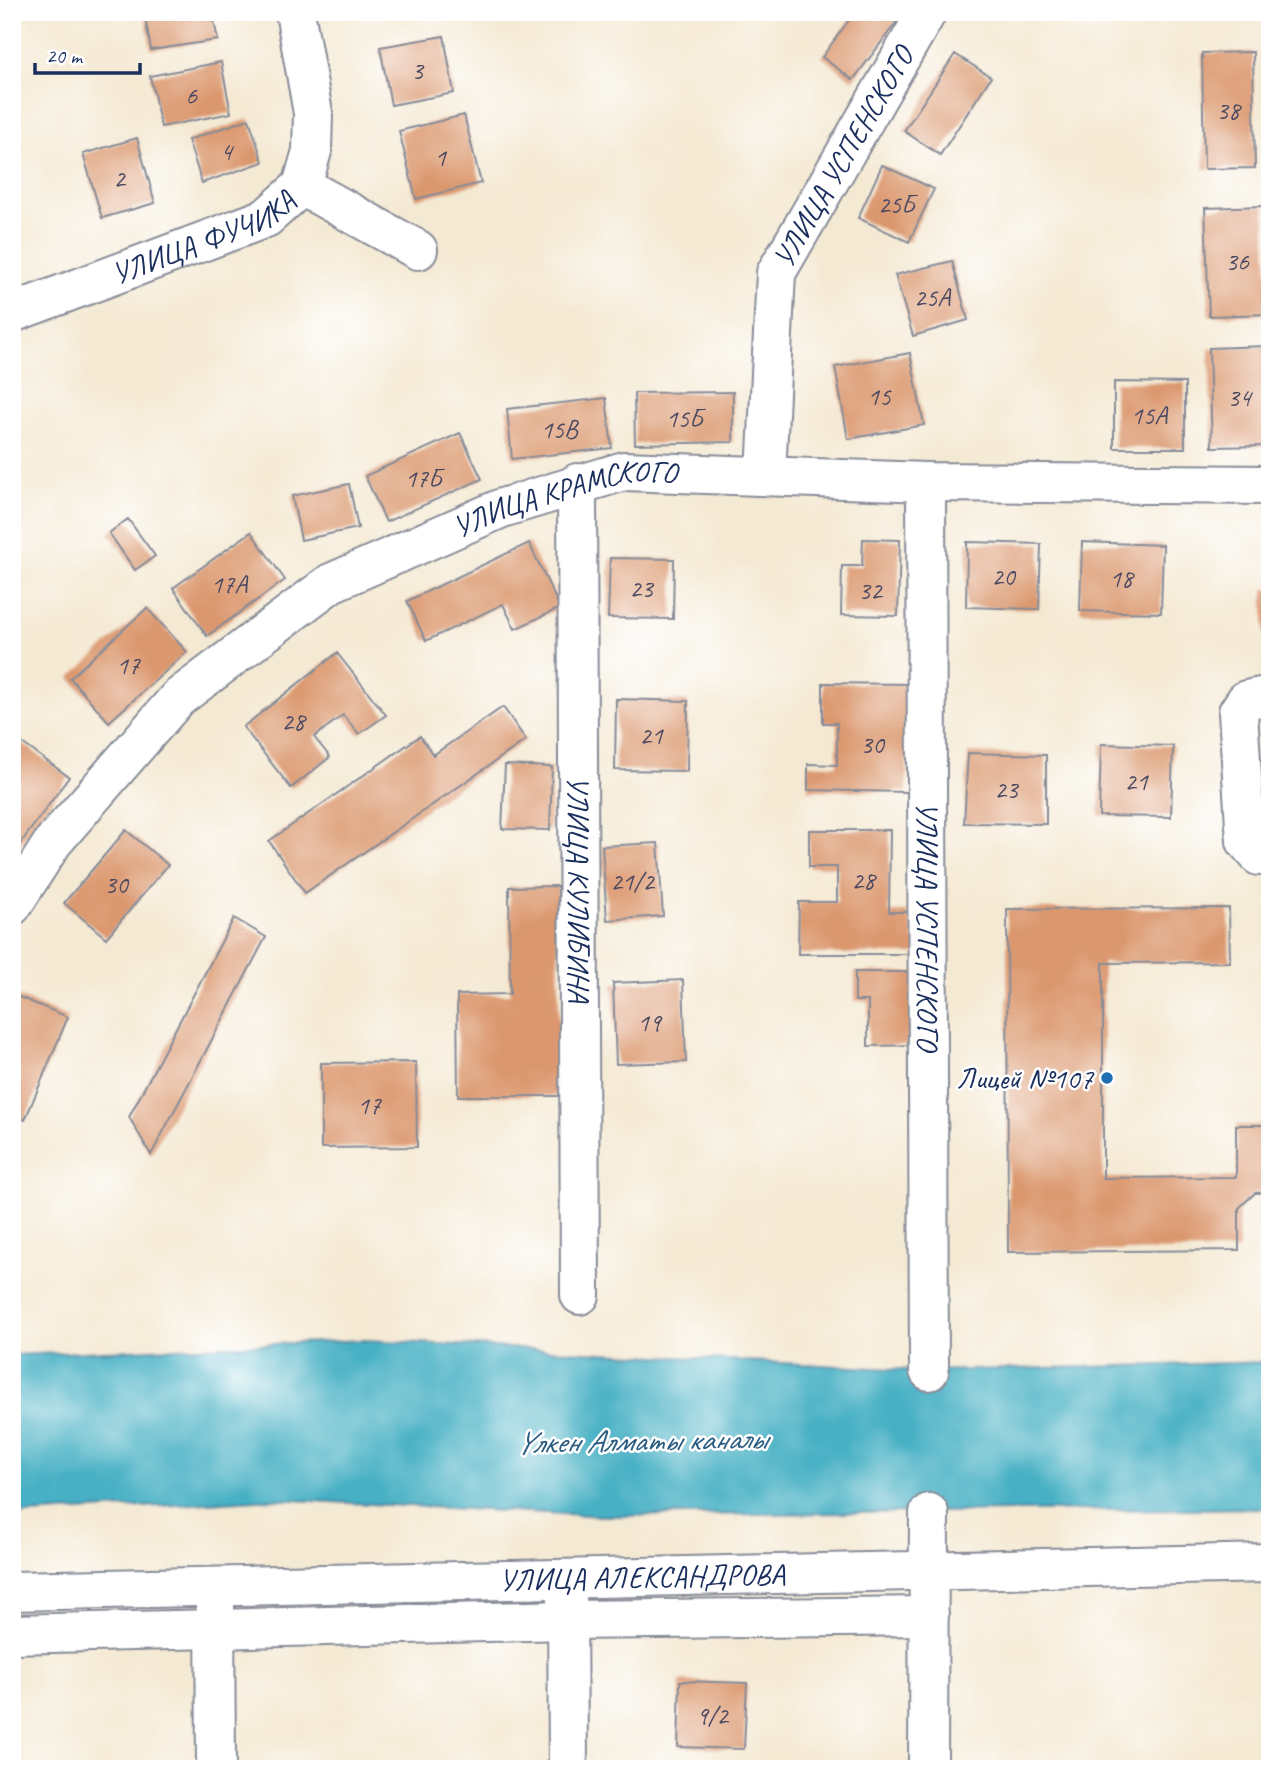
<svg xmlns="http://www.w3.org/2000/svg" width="1282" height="1781" font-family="Caveat,sans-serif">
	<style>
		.water { fill: #46b0c4; stroke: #307091; stroke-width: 2 }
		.building { fill: #db986e }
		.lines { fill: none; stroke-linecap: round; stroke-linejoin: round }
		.minor-casing { stroke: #888c98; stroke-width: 42 }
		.minor { stroke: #fff; stroke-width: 38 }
		.poi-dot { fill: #1f6fb2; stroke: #fff; stroke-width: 2.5 }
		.labels { text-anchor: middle; stroke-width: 5; stroke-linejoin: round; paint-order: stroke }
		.number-label { font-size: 26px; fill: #4b4962 }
		.street-label { font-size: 30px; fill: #1b2f5e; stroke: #fff }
		.poi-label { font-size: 30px; fill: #1b2f5e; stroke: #fff; text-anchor: end }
		.water-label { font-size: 32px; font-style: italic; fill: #2a5c82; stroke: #fff }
	</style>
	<rect width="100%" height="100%" fill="#fff"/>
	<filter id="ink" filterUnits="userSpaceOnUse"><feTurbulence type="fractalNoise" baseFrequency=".0143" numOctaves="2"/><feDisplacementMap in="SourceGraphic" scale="14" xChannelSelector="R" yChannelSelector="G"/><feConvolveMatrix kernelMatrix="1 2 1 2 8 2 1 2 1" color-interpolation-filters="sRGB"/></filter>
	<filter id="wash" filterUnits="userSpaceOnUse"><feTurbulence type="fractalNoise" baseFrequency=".00686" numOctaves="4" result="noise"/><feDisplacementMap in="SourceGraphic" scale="28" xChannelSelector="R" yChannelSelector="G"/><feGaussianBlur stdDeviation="1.57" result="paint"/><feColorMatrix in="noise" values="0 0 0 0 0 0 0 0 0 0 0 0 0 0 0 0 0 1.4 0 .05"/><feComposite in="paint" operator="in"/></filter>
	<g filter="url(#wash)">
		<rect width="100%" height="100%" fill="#f4e9d3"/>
		<path class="water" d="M365 1340 929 1371 1270 1362V1508L604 1516 273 1499 12 1515V1355Z"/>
		<g id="blocks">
			<path class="building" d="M144 12H212L218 40 151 50Z
				M839 12H904L853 80 822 57 849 20Z
				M444 36 454 93 391 105 380 47Z
				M1253 52 1255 168 1204 169 1202 53Z
				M955 54 991 77 940 155 904 131Z
				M221 62 231 113 161 127 150 76Z
				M464 115 481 183 416 199 399 131Z
				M249 119 263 162 202 183 188 140Z
				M137 138 155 203 102 218 83 154Z
				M882 165 934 189 909 242 858 218Z
				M1265 206 1269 314 1209 316 1205 208Z
				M952 261 968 320 913 336 895 275Z
				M1267 346 1269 446 1212 447 1209 348Z
				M910 353 924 425 848 439 835 367Z
				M1114 382 1185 383V448H1114Z
				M733 392V442L635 444 634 393Z
				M606 398 612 448 512 459 507 409Z
				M460 433 482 479 386 522 365 476Z
				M349 484 358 528 301 540 292 496Z
				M128 519 155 556 135 570 109 533Z
				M251 532 285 580 207 636 173 588Z
				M863 539 900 540 898 616 841 615 842 566H862Z
				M967 542 1041 544 1039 609 966 607Z
				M1082 542 1163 545 1161 613 1080 611Z
				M529 543 560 608 515 629 503 604 426 641 407 601Z
				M610 558 674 559 673 619 608 618Z
				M1264 589H1270V683H1264Z
				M147 608 187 652 109 722 70 678Z
				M337 653 386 715 359 734 343 715 314 737 330 757 291 788 243 727Z
				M823 683 908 684 907 792 808 790V764L837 765V723H823Z
				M616 699 688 701 687 771 615 770Z
				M503 707 526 740 305 893 269 841 420 736 433 755Z
				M18 740 69 777 12 855V748Z
				M1101 744 1173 746 1171 817 1099 816Z
				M968 753 1046 755V824L964 823Z
				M505 765 552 767 550 830 502 829Z
				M126 830 168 865 106 938 64 903Z
				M809 830H890L889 912H908L918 954H798L799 902H837V867H809Z
				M658 843 663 916 607 920 602 846Z
				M558 886 560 1096H458L457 995 510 994 509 887Z
				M1229 908 1230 962 1103 963V1178L1236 1177V1125H1270V1192L1255 1193 1239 1208V1250L1008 1252 1007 909Z
				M234 918 266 937 151 1155 129 1117Z
				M855 972H920L921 1045 868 1046V1001H855Z
				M683 980 686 1062 616 1064 613 983Z
				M14 995 68 1017 25 1120 12 1114Z
				M416 1062 417 1147 321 1148V1063Z
				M680 1681 747 1683 744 1749 678 1747Z"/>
		</g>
	</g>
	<g filter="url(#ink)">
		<use href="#blocks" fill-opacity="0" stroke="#888c98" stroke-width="2"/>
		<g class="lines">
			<g class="minor-casing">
				<g id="minor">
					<path d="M302 186 418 250"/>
					<path id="s1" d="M12 313 266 218 302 186 312 151 313 113 295 12"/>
					<path id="s2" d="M766 475 776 273 927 12"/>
					<path id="s3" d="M926 482 929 1371"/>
					<path id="s4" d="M577 483 580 1295"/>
					<path d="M1270 695 1246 700 1238 712 1246 841 1259 856H1270"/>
					<path id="s5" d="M12 906 53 842 178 698 331 583 502 508 624 471 926 482 1270 485"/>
					<path id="s6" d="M12 1591 1270 1563"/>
					<path d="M567 1596 568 1769"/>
					<path d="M215 1603 216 1769"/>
					<path d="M12 1634 567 1620 929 1616"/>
					<path d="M928 1769 929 1513"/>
				</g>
			</g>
			<use href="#minor" class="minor"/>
		</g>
	</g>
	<circle class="poi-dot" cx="1107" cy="1078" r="7"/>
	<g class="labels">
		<g class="number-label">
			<text x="417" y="79">3</text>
			<text x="191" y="104">6</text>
			<text x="1228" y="119">38</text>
			<text x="226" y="160">4</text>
			<text x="440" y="166">1</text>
			<text x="119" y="187">2</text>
			<text x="896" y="213">25Б</text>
			<text x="1237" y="270">36</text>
			<text x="932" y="306">25А</text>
			<text x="879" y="405">15</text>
			<text x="1239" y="406">34</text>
			<text x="1149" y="424">15А</text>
			<text x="684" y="427">15Б</text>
			<text x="559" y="438">15В</text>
			<text x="423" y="487">17Б</text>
			<text x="1003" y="585">20</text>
			<text x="1121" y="587">18</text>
			<text x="229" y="593">17А</text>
			<text x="641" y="597">23</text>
			<text x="870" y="599">32</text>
			<text x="128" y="674">17</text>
			<text x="293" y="730">28</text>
			<text x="651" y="744">21</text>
			<text x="872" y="753">30</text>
			<text x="1136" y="790">21</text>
			<text x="1006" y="798">23</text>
			<text x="863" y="889">28</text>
			<text x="632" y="890">21/2</text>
			<text x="116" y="893">30</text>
			<text x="649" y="1031">19</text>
			<text x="369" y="1114">17</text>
			<text x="712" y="1724">9/2</text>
		</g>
		<g class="street-label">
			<text dy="10" stroke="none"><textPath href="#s2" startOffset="336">УЛИЦА УСПЕНСКОГО</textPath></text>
			<text dy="10" stroke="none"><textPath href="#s1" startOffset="206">УЛИЦА ФУЧИКА</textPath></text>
			<text dy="10" stroke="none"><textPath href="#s5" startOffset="709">УЛИЦА КРАМСКОГО</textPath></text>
			<text dy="10" stroke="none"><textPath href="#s4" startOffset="406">УЛИЦА КУЛИБИНА</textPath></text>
			<text dy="10" stroke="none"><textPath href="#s3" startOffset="444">УЛИЦА УСПЕНСКОГО</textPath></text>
			<text dy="10" stroke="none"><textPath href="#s6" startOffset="630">УЛИЦА АЛЕКСАНДРОВА</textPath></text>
		</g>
		<g class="poi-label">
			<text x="1093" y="1088">Лицей №107</text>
		</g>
		<g class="water-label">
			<text transform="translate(641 1440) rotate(-1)" y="11">Үлкен Алматы каналы</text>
		</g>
	</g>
	<rect width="1282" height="1781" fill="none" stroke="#fff" stroke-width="42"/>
	<path d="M35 63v10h105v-10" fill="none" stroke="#1b2f5e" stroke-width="3.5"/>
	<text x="46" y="63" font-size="21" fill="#1b2f5e" stroke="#ffffff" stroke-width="5" paint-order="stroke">20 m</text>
</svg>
